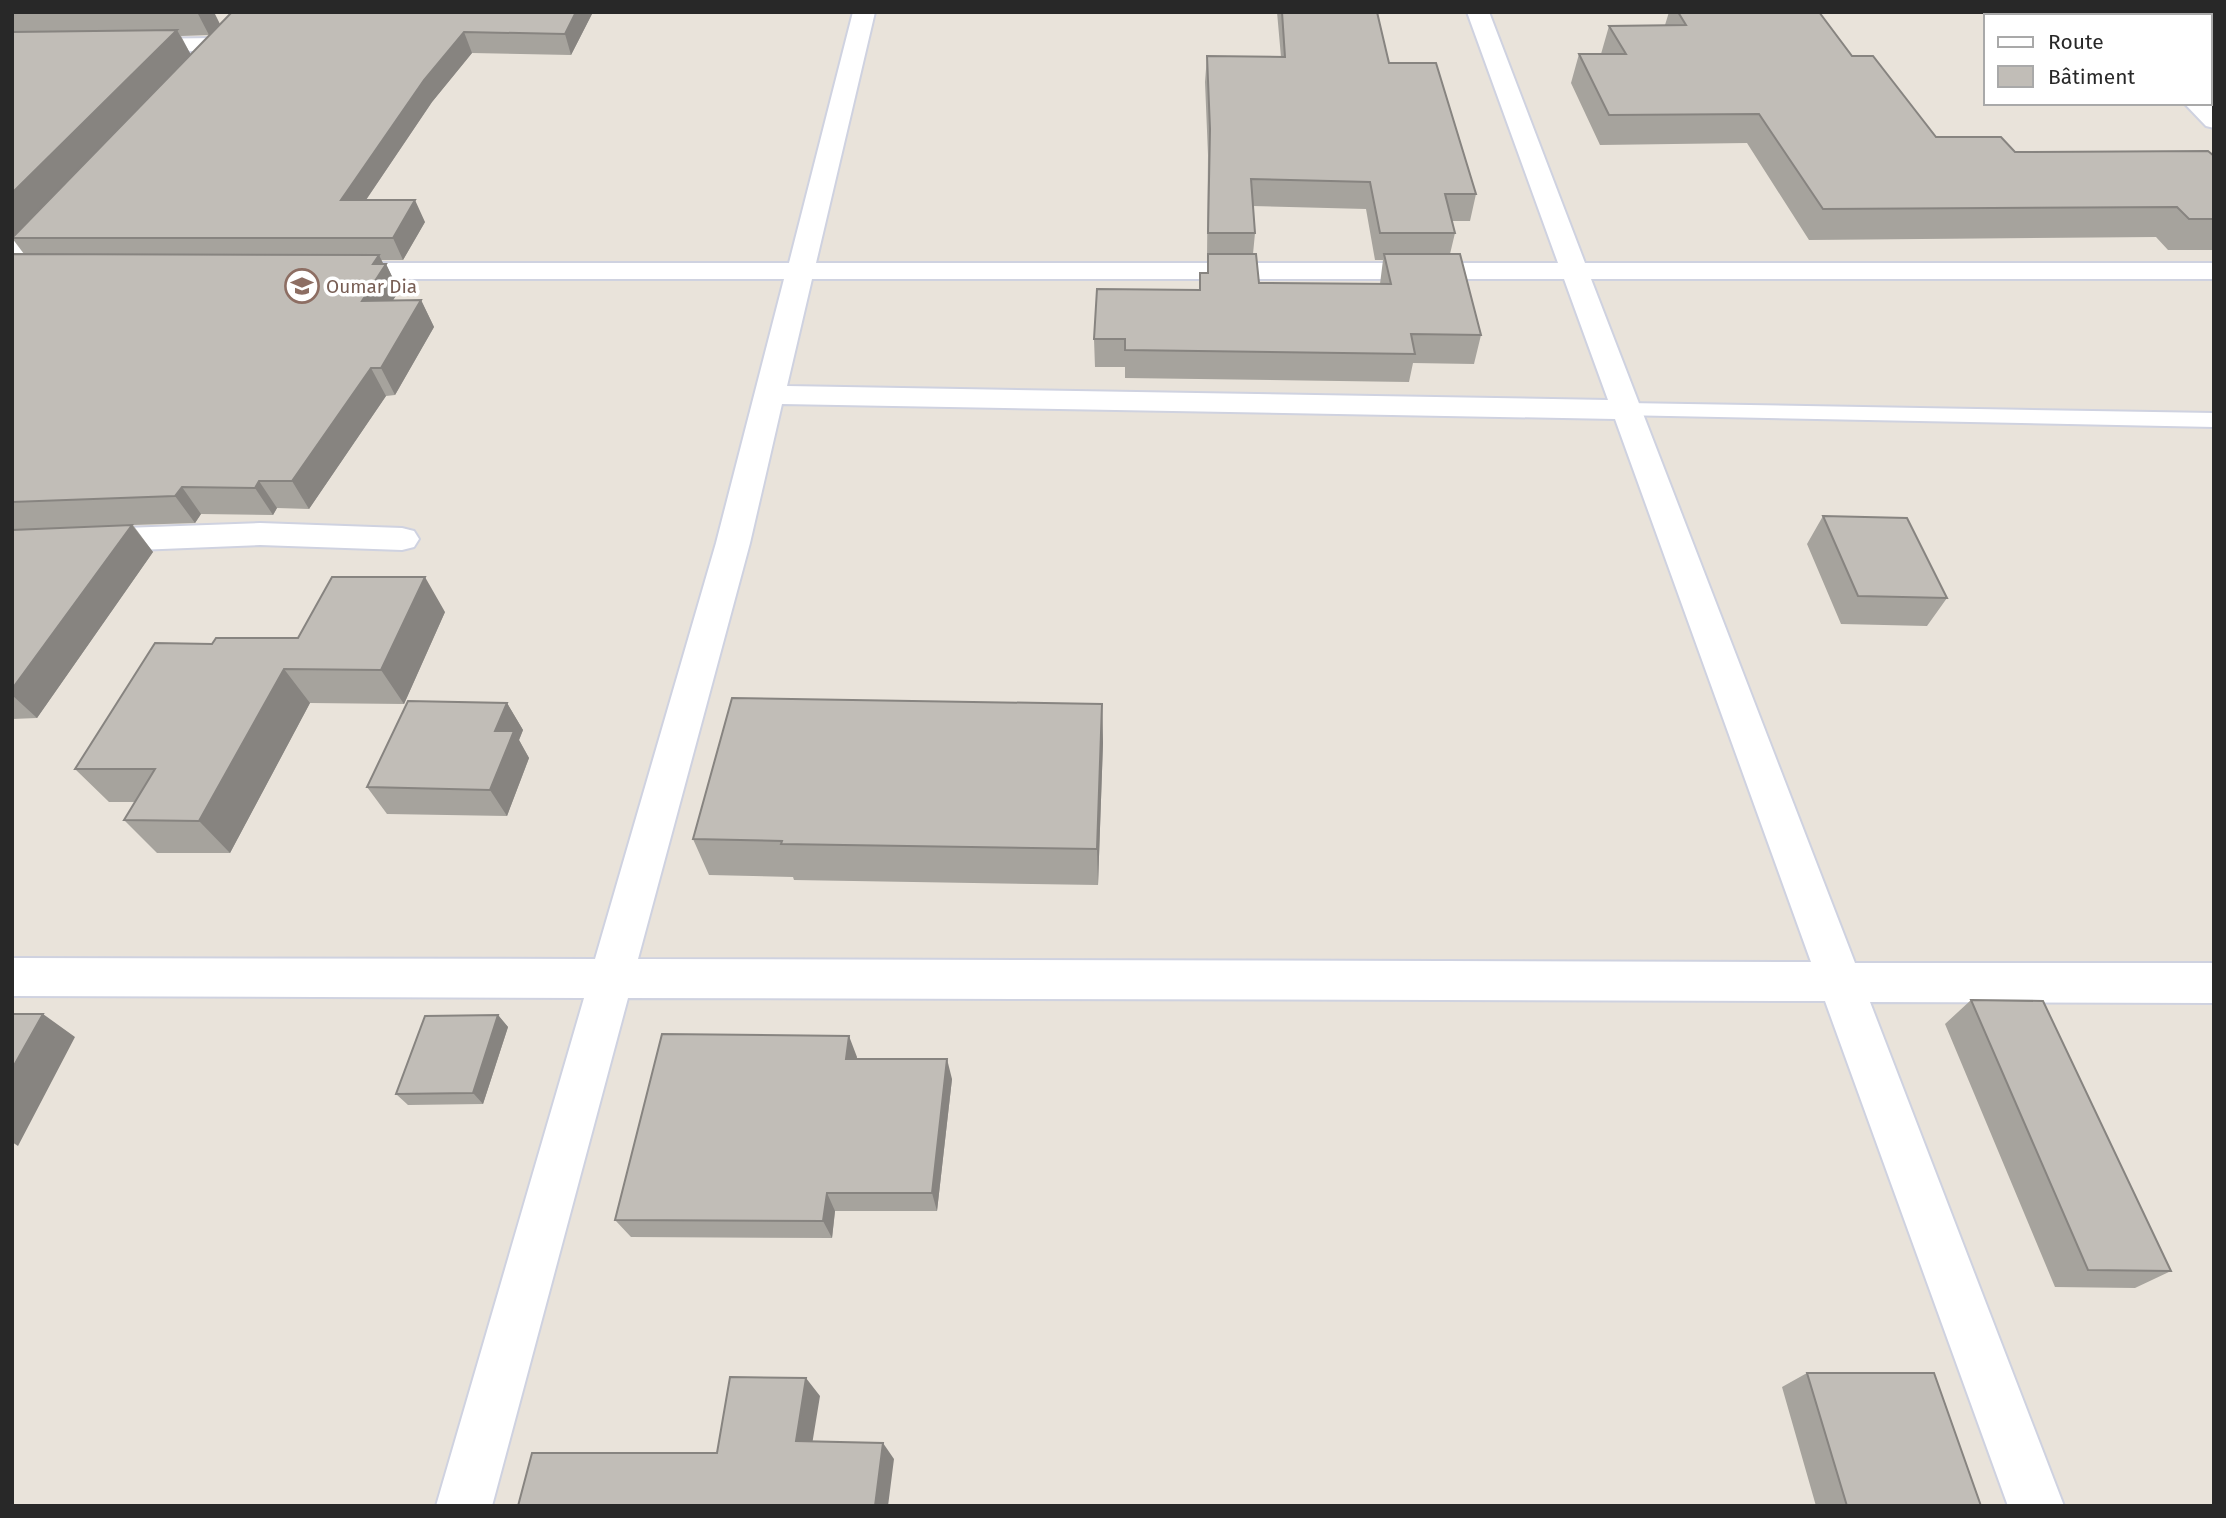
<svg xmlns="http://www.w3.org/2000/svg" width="2226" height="1518" font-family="'Fira Sans',sans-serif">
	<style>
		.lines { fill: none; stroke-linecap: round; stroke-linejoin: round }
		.lane-casing { stroke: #cfd2e0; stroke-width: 4 }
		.street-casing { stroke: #cfd2e0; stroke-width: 4 }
		.lane { fill: #fff; fill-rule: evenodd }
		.street { fill: #fff; fill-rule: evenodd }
		.wall { fill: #a6a39d; fill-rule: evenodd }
		.shaded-wall { fill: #878480 }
		.building { fill: #c1bdb7; stroke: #878480; stroke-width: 2 }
		.labels { text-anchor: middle; stroke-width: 7; stroke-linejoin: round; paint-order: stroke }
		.far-education-label { font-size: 19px; fill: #785e54; stroke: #fff; text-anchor: start }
	</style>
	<rect width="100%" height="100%" fill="#e9e3da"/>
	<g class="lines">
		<g class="lane-casing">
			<path id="lane" d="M1627 403 2214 413V427L1619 415 1616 410 1619 405Z"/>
		</g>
		<g class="street-casing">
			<path id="street" d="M853 12H875L816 263H1558L1467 12H1489L1585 263H2214V279H1591L1855 963H2214V1003L1870 1002 2064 1506H2008L1825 1001 628 998 492 1506H436L584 998 12 996V958L595 959 716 543 784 279H336L326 277 322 271 326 265 336 263H789ZM812 279H1564L1608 400 787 386ZM782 404 1615 419 1811 962 638 959 750 543Z
				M2090 12H2112L2114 16H2092Z
				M217 38 225 40 228 45 225 50 133 53 125 51 122 46 125 41 133 39Z
				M2184 103H2209L2214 108V128L2206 126Z
				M57 204 66 207 70 212 66 217 22 264 12 266V242L48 207Z
				M260 523 402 528 414 531 419 539 414 547 402 550 260 545 12 555V532Z"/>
		</g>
		<use href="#lane" class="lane"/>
		<use href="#street" class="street"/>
	</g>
	<path class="wall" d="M12 12H214L209 35 181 36 191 55 232 12H593L571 55 472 53 432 102 366 200 425 222 403 260H381L383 264H386L399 291 393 300H421L434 327 395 395 386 396 309 509 277 508 273 515 201 514 195 523 133 525 153 552 37 718 12 719V254H24L12 238Z
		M1277 12H1377L1389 63 1476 194 1470 221H1452L1455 233 1450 254 1481 335 1474 364 1413 363 1409 382 1125 378V367H1095L1094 339 1199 290 1200 273H1207L1208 260H1207L1208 155 1205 82 1207 56 1281 57ZM1253 206 1366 209 1375 260H1383L1380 284 1259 283 1253 254 1255 233Z
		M1669 12H1819L1852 56 1936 137 2015 152 2214 156V250H2168L2156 237 1809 240 1747 143 1600 145 1571 83 1579 54H1601L1609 26 1665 25Z
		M1823 516 1947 598 1927 626 1841 624 1807 544Z
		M445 612 404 704 310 703 230 853H157L124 820 135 802H109L75 769 212 644 298 638Z
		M507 703 523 730 519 740 529 758 507 816 387 814 367 787Z
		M1102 704 1103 743 1098 885 794 880 793 877 709 875 693 839Z
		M1971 1000 2171 1271 2135 1288 2055 1287 1945 1024Z
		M498 1015 508 1027 483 1104 408 1105 396 1094Z
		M857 1057 856 1059 952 1079 937 1211H835L832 1238 631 1237 615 1220Z
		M1807 1373 1981 1506H1816L1782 1387Z"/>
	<path class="shaded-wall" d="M197 12H214L220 24 209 35Z
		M576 12H593L571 55 565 34Z
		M177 30 191 55 12 238V193Z
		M464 32 472 53 432 102 351 222 341 200 424 80Z
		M415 200 425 222 403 260 393 238Z
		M379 255 385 267 386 264 399 291 375 328 362 301 373 264Z
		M421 300 434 327 395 395 381 368Z
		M371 368 386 396 309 509 292 481Z
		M259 481 277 508 273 515 255 488Z
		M182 487 201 514 195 523 175 496Z
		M132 525 153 552 37 718 12 695V689Z
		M425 577 445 612 404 704 381 670Z
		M284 669 310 703 230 853 199 821Z
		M507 703 523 730 519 740 529 758 507 816 490 790 495 731Z
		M1102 704 1103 743 1098 885 1097 849Z
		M43 1014 75 1037 18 1146 12 1142V1069Z
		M498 1015 508 1027 483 1104 473 1093Z
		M849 1036 857 1057 853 1079 846 1059Z
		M947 1059 952 1079 937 1211 932 1193Z
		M827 1193 835 1211 832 1238 823 1221Z
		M806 1378 820 1396 810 1457 796 1441Z
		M883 1443 894 1459 888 1506H875Z"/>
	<path class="building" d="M12 12H80L12 13Z
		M232 12H576L565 34 464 32 424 80 341 200H415L393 238H12Z
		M1282 12H1377L1389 63H1436L1476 194H1445L1455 233H1380L1370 182 1251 179 1255 233H1208L1210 129 1207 56 1285 57Z
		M1678 12H1819L1852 56H1873L1936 137H2001L2015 152 2208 151 2214 156V219H2189L2177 207 1823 209 1759 114 1609 115 1579 54H1626L1609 26 1686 25Z
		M177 30 12 193V32Z
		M12 254 379 255 373 264H386L362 301 421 300 381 368H371L292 481H259L255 488 182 487 175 496 12 502Z
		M1208 254H1256L1259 283 1391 284 1384 254H1460L1481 335 1411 334 1415 354 1125 350V339H1094L1097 289 1200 290V273H1208Z
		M1823 516 1907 518 1947 598 1858 596Z
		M132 525 12 689V530Z
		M332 577H425L381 670 284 669 199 821 124 820 155 769H75L155 643 212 644 216 638H298Z
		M732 698 1102 704 1097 849 781 844 782 841 693 839Z
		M408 701 507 703 495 731H514L490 790 367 787Z
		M1971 1000 2043 1001 2171 1271 2088 1270Z
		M12 1014H43L12 1069Z
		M498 1015 473 1093 396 1094 425 1016Z
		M662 1034 849 1036 846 1059H947L932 1193H827L823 1221 615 1220Z
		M1807 1373H1934L1981 1506H1847Z
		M730 1377 806 1378 796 1441 883 1443 875 1506H518L532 1453H717Z"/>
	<defs>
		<g id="school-ring" transform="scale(1.75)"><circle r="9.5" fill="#fff" stroke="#8d6e63" stroke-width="1.5"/><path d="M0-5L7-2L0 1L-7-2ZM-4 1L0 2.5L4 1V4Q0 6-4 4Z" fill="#8d6e63"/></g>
	</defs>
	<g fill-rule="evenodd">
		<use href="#school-ring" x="302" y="286"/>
	</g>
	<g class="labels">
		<g class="far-education-label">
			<text x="326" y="293">Oumar Dia</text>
		</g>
	</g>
	<rect width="2226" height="1518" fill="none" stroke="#282828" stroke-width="28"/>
	<rect x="1984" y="14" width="228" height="91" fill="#ffffff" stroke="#a9a9a9" stroke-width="2"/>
	<rect x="1998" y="37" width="35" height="10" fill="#ffffff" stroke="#a9a9a9" stroke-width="2"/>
	<text x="2048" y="49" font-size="21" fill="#282828">Route</text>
	<rect x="1998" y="66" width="35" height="21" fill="#c1bdb7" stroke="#a9a9a9" stroke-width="2"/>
	<text x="2048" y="84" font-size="21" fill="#282828">Bâtiment</text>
</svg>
